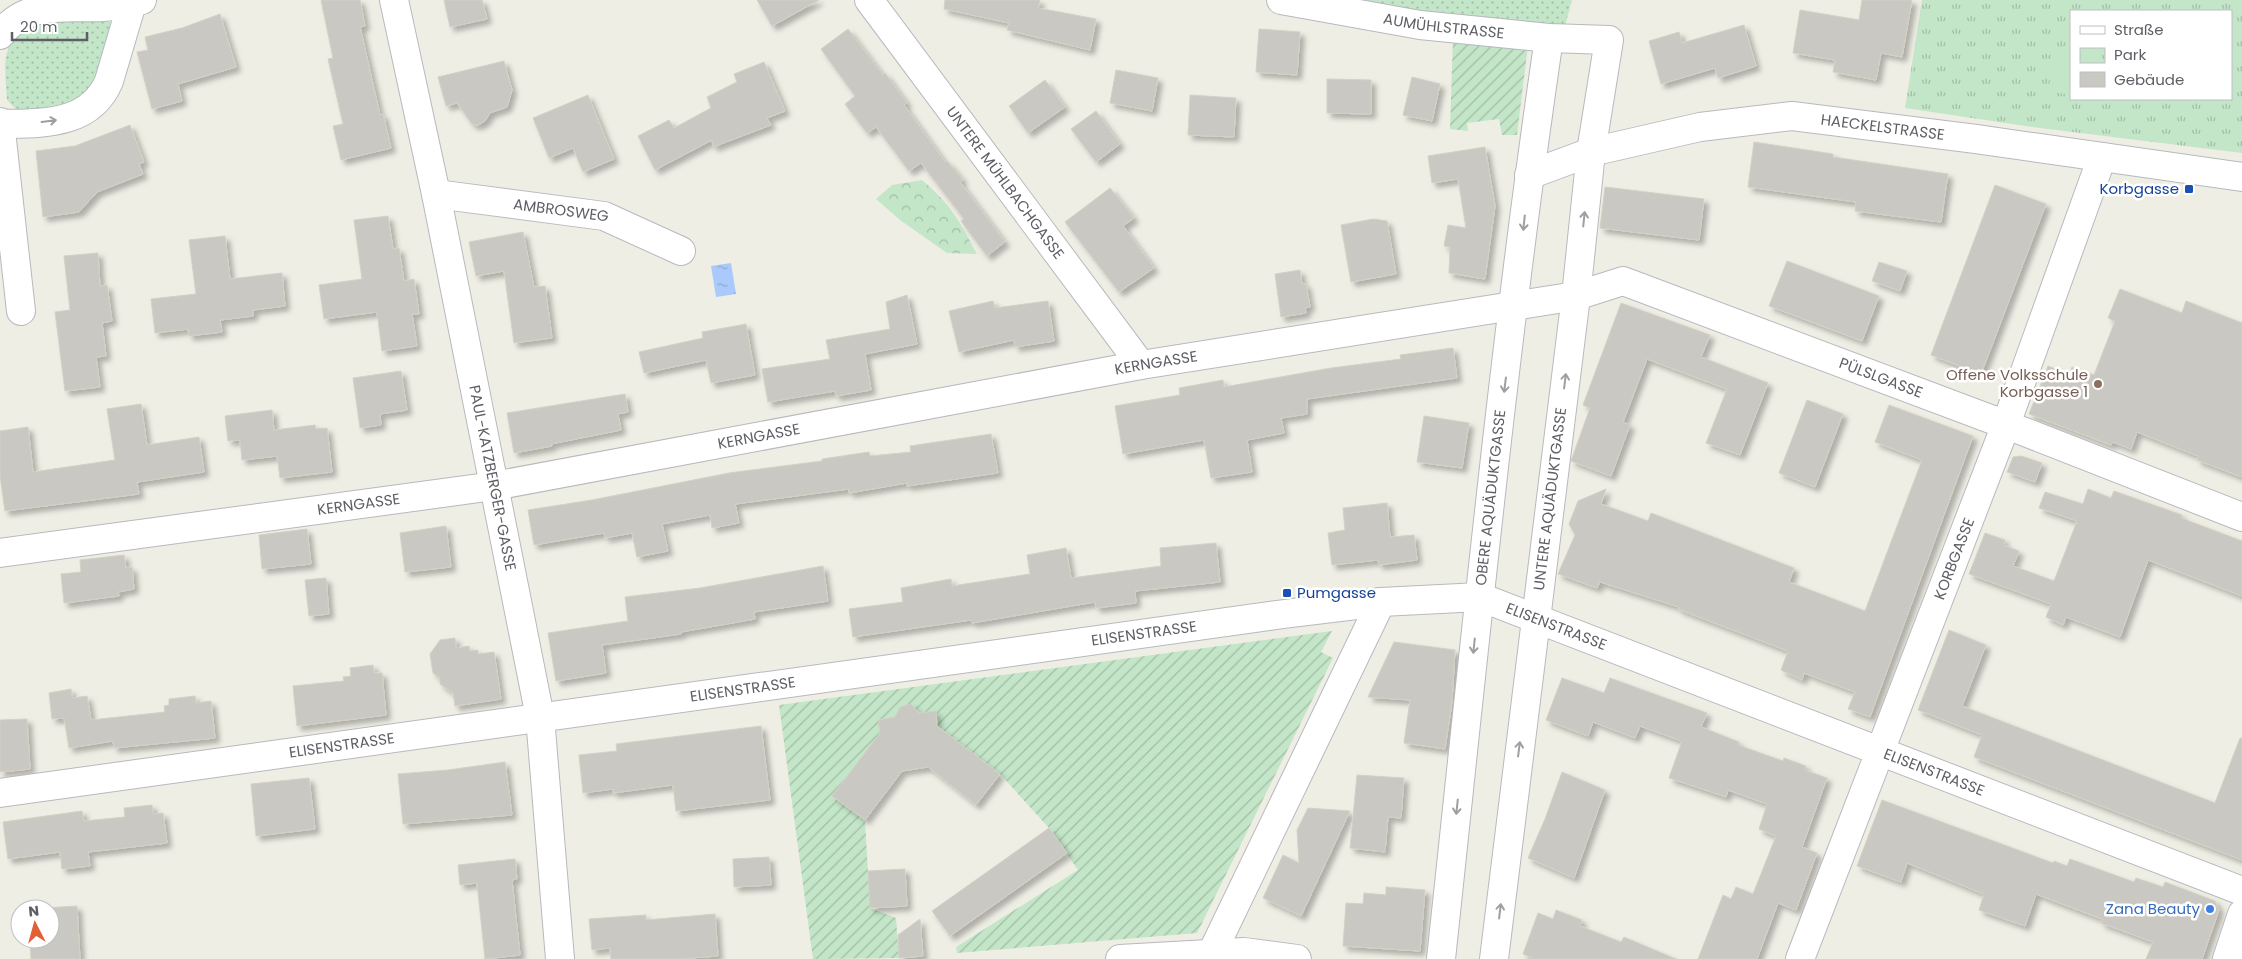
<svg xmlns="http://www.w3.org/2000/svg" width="2242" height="959" font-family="Poppins,sans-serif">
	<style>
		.grass { fill: url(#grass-dots) }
		.forest { fill: url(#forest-crowns) }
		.park { fill: url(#park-tufts); fill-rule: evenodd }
		.garden { fill: url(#garden-furrows) }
		.pitch { fill: #c3e5c8 }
		.water { fill: url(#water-ripples) }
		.building { fill: #cac8c2; stroke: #d3d1c4; filter: url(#shadow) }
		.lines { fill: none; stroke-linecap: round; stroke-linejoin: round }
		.minor-casing { stroke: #b7b9be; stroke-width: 30 }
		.minor { stroke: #fff; stroke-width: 28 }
		.oneway { stroke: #9e9fa3 }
		.transit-dot { fill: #1a4fb4; stroke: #fff; stroke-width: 2 }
		.education-dot { fill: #8d6e63; stroke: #fff; stroke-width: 2 }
		.shop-dot { fill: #3f7fe0; stroke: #fff; stroke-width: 2 }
		.labels { text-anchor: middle; stroke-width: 5; stroke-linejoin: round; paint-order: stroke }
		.street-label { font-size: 15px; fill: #5d5f65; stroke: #fff }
		.transit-label { font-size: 15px; fill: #164399; stroke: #fff; text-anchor: end }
		.education-label { font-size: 15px; fill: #785e54; stroke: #fff; text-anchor: end }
		.shop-label { font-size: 15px; fill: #366cbe; stroke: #fff; text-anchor: end }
	</style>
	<defs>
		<pattern id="grass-dots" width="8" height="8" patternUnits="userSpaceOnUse" patternTransform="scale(1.25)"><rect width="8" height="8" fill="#c3e5c8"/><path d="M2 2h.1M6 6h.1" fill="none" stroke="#a2bda6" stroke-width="1.8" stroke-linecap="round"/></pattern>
		<pattern id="forest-crowns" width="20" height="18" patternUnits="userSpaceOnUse" patternTransform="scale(1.25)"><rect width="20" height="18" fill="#c3e5c8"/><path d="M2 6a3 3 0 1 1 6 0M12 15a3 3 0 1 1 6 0" fill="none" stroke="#a2bda6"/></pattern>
		<pattern id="park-tufts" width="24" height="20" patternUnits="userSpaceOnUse" patternTransform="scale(1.25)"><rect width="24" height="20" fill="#c3e5c8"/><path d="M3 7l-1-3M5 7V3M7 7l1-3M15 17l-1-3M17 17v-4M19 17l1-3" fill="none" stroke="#a2bda6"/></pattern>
		<pattern id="garden-furrows" width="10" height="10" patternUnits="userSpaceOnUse" patternTransform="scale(1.25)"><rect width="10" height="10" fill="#c3e5c8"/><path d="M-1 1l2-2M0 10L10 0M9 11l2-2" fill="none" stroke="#a2bda6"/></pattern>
		<pattern id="water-ripples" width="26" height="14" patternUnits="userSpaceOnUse" patternTransform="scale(1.25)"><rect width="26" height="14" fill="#a9cafb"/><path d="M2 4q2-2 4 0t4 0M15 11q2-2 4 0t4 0" fill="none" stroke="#8da7cf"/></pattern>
		<filter id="shadow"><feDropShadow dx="4.5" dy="4.5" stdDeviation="2.5" flood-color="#0004"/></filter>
	</defs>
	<rect width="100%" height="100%" fill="#efeee5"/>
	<path class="grass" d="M1329 0H1572L1562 37Z
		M105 17 111 23 112 30 95 86 67 108 18 111 7 100C5 65 0 50 25 23Z"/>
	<path class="forest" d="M922 180C950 203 960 222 977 254L947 253 900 220 876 199 892 185Z"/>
	<path class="park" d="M1922 0H2242V153L2032 127 1905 108ZM2071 11H2231V99H2071Z"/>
	<path class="garden" d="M1453 37 1528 45 1517 135H1502L1499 119 1467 123 1468 131 1450 129Z
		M1332 631 1321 652 1333 658 1197 933 957 953 956 947 1078 870 1049 828 1000 774 937 726 935 712 919 713 911 704 900 707 895 717 878 720 880 733 833 796 865 820 870 908 896 918 899 958 813 959 779 705Z"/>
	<path class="pitch" d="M2054 58 2071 61V95L2048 91Z"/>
	<path class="water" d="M731 263 736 294 716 297 711 266Z"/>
	<path class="building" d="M321 0H360L365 26 360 27 380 115 383 114 391 148 341 160 333 126 343 124 328 59 333 58Z
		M444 0H482L487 19 450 27Z
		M757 0H819L772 26Z
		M945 0H1040L1038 8 1096 19 1090 50 1007 30 1009 23 944 9Z
		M1862 0H1912L1902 57 1881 53 1876 80 1833 72 1835 60 1793 53 1800 10 1859 20Z
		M220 14 236 67 178 84 182 101 152 109 137 52 148 50 145 37 182 28Z
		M1744 25 1756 66 1718 78 1715 68 1661 84 1649 41 1679 32 1682 43Z
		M848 29 883 75 885 73 907 103 904 105 945 162 947 161 963 180 960 182 1005 242 987 256 961 221 964 219 921 163 909 171 876 127 867 133 845 104 855 96 821 49Z
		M1259 29 1300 32 1297 75 1256 72Z
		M504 61 512 90 507 107 490 113 485 121 478 125 472 124 457 103 446 106 438 77Z
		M764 62 785 111 767 118 771 125 713 147 712 140 655 170 638 136 669 120 674 128 711 108 707 97 737 82 734 74Z
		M1116 70 1158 78 1152 111 1110 103Z
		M1412 77 1440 84 1432 121 1403 115Z
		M1327 79 1371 80V114L1327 113Z
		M1045 80 1065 107 1028 133 1009 106Z
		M588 95 614 159 583 172 573 148 549 158 533 118Z
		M1190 95 1236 98 1234 137 1188 135Z
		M1096 111 1120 144 1096 162 1071 129Z
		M130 125 144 162 139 164 143 174 97 192 79 212 43 217 36 151 75 146Z
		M1754 142 1833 154V157L1948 174 1941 222 1855 211 1856 202 1748 187Z
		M1485 147 1495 206 1485 279 1449 273 1450 247 1444 246 1448 225 1466 228 1458 179 1432 183 1428 156Z
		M1995 185 2046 204 1981 374 1931 355Z
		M1605 187 1704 199 1699 240 1600 228Z
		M1110 188 1134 218 1123 226 1154 268 1119 292 1065 222Z
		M388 216 393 249 399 248 404 281 414 279 419 314H412L417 346 382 351 377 312 324 319 319 285 362 279 354 220Z
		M1373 219 1387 221 1396 274 1351 282 1341 225Z
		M523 232 534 287 545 286 552 338 514 343 504 271 476 276 469 242Z
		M225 236 230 279 282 273 285 306 253 310V316L220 320 222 332 189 336 188 329 155 333 151 299 196 294 189 240Z
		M98 253 100 286 107 285 112 321 102 323 106 356 96 357 100 387 65 391 55 312 70 310 64 256Z
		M1787 261 1879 296 1862 341 1769 306Z
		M1879 262 1907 271 1900 291 1872 281Z
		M1300 270 1302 284H1306L1310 307 1305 308 1306 313 1281 317 1275 274Z
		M2120 289 2182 313 2186 301 2242 323V477L2197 460 2198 456 2137 432 2131 449 2113 442 2111 445 2029 414 2048 366 2069 374 2072 367 2094 375 2115 321 2108 318Z
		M907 295 917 344 865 354 871 390 836 396 835 391 768 402 762 369 830 359 826 340 890 329 886 302Z
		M993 301 995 308 1048 301 1054 341 1015 347 1014 340 959 352 949 311Z
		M1621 303 1710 335 1701 357 1768 383 1740 455 1706 443 1727 389 1647 359 1623 422 1630 425 1611 476 1571 461 1590 408 1583 405Z
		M746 324 755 375 711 383 706 360 644 373 639 352 703 338 702 332Z
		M1453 348 1457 378 1307 399V414L1281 418 1284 433 1247 440 1252 472 1211 478 1204 440 1123 454 1115 406 1180 395 1179 388 1223 380 1224 387 1331 368 1401 359 1400 355Z
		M401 371 407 410 380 414 381 425 360 428 353 378Z
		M625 394 628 412 618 414 621 430 551 444 552 446 514 453 507 413Z
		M1807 400 1843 414 1815 487 1779 473Z
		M141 404 147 445 199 437 204 472 137 482 139 494 5 511 0 476V431L28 427 33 472 115 460 107 409Z
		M1889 405 1973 436 1870 717 1848 709 1855 692 1804 673 1802 680 1781 670 1788 651 1678 609 1679 607 1600 582 1597 588 1558 574 1575 535 1569 524 1578 501 1606 489 1601 504 1648 521 1651 513 1794 568 1789 582 1865 611 1922 460 1875 442Z
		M272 410 274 430 315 425 316 429 327 428 332 472 280 478 277 456 242 460 240 440 228 441 225 416Z
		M1424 416 1469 423 1462 468 1417 462Z
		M991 434 998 473 907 486V483L849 493V489L735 504 739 523 712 528 710 515 662 524 668 551 637 557 632 533 605 538 604 533 534 545 528 510 592 500 729 473 822 461V459L869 452 870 456 911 452 910 446Z
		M2021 456 2042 463 2035 482 2007 472 2013 457Z
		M2088 489 2111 498 2114 491 2182 515 2181 518 2242 541V596L2148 560 2120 637 2066 617 2063 625 2046 617 2051 604 1969 574 1985 533 2005 540 2003 545 2019 551 2013 566 2054 581 2077 521 2039 508 2045 492 2083 504Z
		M1387 503 1390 537 1414 535 1417 560 1379 565 1378 560 1332 565 1328 533 1345 530 1343 508Z
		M446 526 451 567 405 572 400 533Z
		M307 529 311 564 262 569 259 535Z
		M1216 543 1220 582 1135 591 1136 603 1096 608 1095 602 972 623 971 620 853 637 849 609 903 602 901 588 951 579 952 586 1030 574 1027 555 1066 548 1071 578 1161 566 1160 548Z
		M124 555 126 568 132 567 134 589 118 592 119 596 64 603 61 574 81 572 80 560Z
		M823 566 828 601 754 612 755 619 681 632V634L602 645 606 673 556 681 548 633 628 621 625 597 700 588Z
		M326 578 329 614 309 616 305 580Z
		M1949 630 1986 645 1962 706 2215 803 2240 738H2242V860L1974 757 1982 735 1918 710Z
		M455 638 456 648 469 646 470 651 478 650V654L494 652 501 699 455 706 453 693 440 684V678L433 673 430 654 440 640Z
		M1394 642 1455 650 1452 702 1445 749 1404 743 1410 700 1368 697Z
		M373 665 374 673H382L386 715 297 726 293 686 344 681 343 677 351 676 350 668Z
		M1562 678 1604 693 1610 678 1707 713 1701 727 1739 742 1738 745 1783 761 1784 758 1806 766 1805 770 1827 778 1802 847 1817 853 1796 910 1778 903 1757 959H1698L1723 895 1731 899 1736 887 1753 894 1776 836 1759 829 1767 804 1728 790 1726 797 1669 778 1682 741 1640 726 1635 738 1593 722 1588 736 1546 720Z
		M71 689 72 698 87 696 91 720 165 712 164 706 169 705V699L195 696 196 703 211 701 215 738 114 748 113 741 69 748 64 718 52 719 49 693Z
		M911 704 919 713 936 711 937 726 1000 774 976 805 928 767 902 771 865 820 832 796 880 733 878 720 895 717 900 707Z
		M27 719 30 769 0 772V720Z
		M761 726 770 800 676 811 673 785 613 793V789L583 793 579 755 617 751 616 744Z
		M505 762 512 815 403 824 398 774 448 770Z
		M1562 772 1605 790 1574 878 1528 858 1545 819Z
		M1357 775 1404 778 1401 818 1388 817 1385 852 1350 848Z
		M309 778 315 829 256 836 251 784Z
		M1882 800 2053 863 2054 861 2067 866 2070 859 2134 882 2136 878 2163 887 2165 882 2215 901 2219 910 2202 959H2146L2153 942 2101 923 2102 919 2036 894 2025 926 1979 910 1984 894 1907 863 1901 882 1857 866Z
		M152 805 153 814 163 813 167 843 88 852 90 866 62 869 60 852 8 859 3 822 82 811 84 821 125 817 124 808Z
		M1308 808 1350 811 1301 916 1263 898 1283 855 1299 863 1297 830Z
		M1049 828 1067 853 950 936 932 911Z
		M769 857 771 885 734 887 733 859Z
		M515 859 517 879 512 880 520 955 485 959 477 883 460 885 458 865Z
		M905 869 907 906 870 908 868 871Z
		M1386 887 1425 890 1420 951 1343 946 1346 903 1363 904 1364 893 1386 895Z
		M77 906 80 959H31L30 939H50V909H28Z
		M1556 910 1582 920 1580 926 1621 942 1624 937 1676 959H1535L1523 954 1538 913 1553 919Z
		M715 914 718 956 676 959H611L610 948 592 950 589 919 646 915V920Z
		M920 919 923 956 899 958 898 935Z"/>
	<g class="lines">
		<g class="minor-casing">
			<g id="minor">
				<path id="s1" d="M394 0 436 194 540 717 560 959"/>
				<path id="s2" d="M869 0 1141 365"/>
				<path id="s3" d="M1281 0 1420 25 1549 38 1609 40 1591 152 1576 296 1494 959"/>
				<path d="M0 35C26 0 63 9 103 7 116 6 129 4 142 0"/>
				<path d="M0 122 21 311"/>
				<path d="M0 124C42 123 90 126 109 81L132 3"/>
				<path id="s4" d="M1529 175 1591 152 1700 127 1792 116 1976 139 2242 177"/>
				<path id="s5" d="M436 194 604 216 681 251"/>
				<path id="s6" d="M0 553 494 486 1141 365 1576 296 1623 281 2025 432 2242 517"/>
				<path id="s7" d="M0 793 1284 614 1381 602 1480 597 2242 891"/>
				<path d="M1120 959 1244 952 1297 959"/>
				<path d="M1209 959 1381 602"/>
				<path id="s8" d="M1441 959C1474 652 1504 343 1549 38"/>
				<path id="s9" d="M1800 959 2005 427 2102 157"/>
				<path d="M2227 959 2242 914"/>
			</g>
		</g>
		<use href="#minor" class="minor"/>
	</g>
	<defs><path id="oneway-shaft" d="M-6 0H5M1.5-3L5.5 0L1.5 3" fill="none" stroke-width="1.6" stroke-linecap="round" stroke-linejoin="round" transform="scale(1.25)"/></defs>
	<g class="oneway">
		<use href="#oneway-shaft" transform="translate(49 121) rotate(-7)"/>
		<use href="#oneway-shaft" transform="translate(1584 219) rotate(-84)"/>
		<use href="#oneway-shaft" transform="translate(1524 223) rotate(96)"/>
		<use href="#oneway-shaft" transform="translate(1565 381) rotate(-83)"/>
		<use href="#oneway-shaft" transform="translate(1505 385) rotate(97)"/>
		<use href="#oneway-shaft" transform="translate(1474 646) rotate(96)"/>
		<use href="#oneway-shaft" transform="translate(1519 749) rotate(-83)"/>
		<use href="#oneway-shaft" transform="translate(1457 807) rotate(96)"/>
		<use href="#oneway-shaft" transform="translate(1500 911) rotate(-83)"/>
	</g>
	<g class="transit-dot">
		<rect x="2184" y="184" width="10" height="10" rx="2.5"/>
		<rect x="1282" y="588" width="10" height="10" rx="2.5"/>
	</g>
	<circle class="education-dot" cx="2098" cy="384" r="5"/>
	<circle class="shop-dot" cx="2210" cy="909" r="5"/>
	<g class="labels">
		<g class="street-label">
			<text dy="5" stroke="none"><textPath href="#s3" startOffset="165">AUMÜHLSTRASSE</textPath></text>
			<text dy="5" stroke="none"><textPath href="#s4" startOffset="362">HAECKELSTRASSE</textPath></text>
			<text dy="5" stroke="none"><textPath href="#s2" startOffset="228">UNTERE MÜHLBACHGASSE</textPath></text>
			<text dy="5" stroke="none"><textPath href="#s5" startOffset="126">AMBROSWEG</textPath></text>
			<text dy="5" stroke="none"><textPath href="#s6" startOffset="1172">KERNGASSE</textPath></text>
			<text dy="5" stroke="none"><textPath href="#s6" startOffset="1922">PÜLSLGASSE</textPath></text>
			<text dy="5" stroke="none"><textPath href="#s6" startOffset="768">KERNGASSE</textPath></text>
			<text dy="5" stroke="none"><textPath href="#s1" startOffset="488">PAUL-KATZBERGER-GASSE</textPath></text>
			<text dy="5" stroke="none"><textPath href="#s8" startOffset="464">OBERE AQUÄDUKTGASSE</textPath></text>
			<text transform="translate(1550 499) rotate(-83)" y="5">UNTERE AQUÄDUKTGASSE</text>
			<text dy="5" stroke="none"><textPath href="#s6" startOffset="362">KERNGASSE</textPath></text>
			<text dy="5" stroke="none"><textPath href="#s9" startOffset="429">KORBGASSE</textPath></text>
			<text dy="5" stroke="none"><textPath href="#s7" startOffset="1575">ELISENSTRASSE</textPath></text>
			<text dy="5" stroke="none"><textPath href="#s7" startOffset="1155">ELISENSTRASSE</textPath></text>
			<text dy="5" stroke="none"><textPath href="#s7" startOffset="750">ELISENSTRASSE</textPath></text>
			<text dy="5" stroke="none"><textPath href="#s7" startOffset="345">ELISENSTRASSE</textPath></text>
			<text dy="5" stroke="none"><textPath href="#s7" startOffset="1980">ELISENSTRASSE</textPath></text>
		</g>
		<g class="transit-label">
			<text x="2179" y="194">Korbgasse</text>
			<text x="1297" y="598" text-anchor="start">Pumgasse</text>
		</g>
		<g class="education-label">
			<text x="2088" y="380">Offene Volksschule<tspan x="2088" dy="17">Korbgasse 1</tspan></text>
		</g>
		<g class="shop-label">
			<text x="2200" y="914">Zana Beauty</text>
		</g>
	</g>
	<rect x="2070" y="10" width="162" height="90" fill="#ffffff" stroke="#bebfc1"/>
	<rect x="2080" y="26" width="25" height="8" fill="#ffffff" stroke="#bebfc1"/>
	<text x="2114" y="35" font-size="15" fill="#5d5f65">Straße</text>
	<rect x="2080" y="48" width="25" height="15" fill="url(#park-tufts)" stroke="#bebfc1"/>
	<text x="2114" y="60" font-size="15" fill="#5d5f65">Park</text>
	<rect x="2080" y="72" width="25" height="15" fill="#cac8c2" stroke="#bebfc1"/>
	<text x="2114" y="85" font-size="15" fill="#5d5f65">Gebäude</text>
	<g transform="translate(35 924) rotate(354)"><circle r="24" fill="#ffffff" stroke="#bebfc1"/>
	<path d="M0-4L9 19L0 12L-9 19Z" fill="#e26038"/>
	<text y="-8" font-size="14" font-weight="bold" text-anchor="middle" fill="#5d5f65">N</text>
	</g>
	<path d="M12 32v8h75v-8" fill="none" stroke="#5d5f65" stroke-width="2.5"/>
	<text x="20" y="32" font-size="15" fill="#5d5f65" stroke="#ffffff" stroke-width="4" paint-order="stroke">20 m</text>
</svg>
